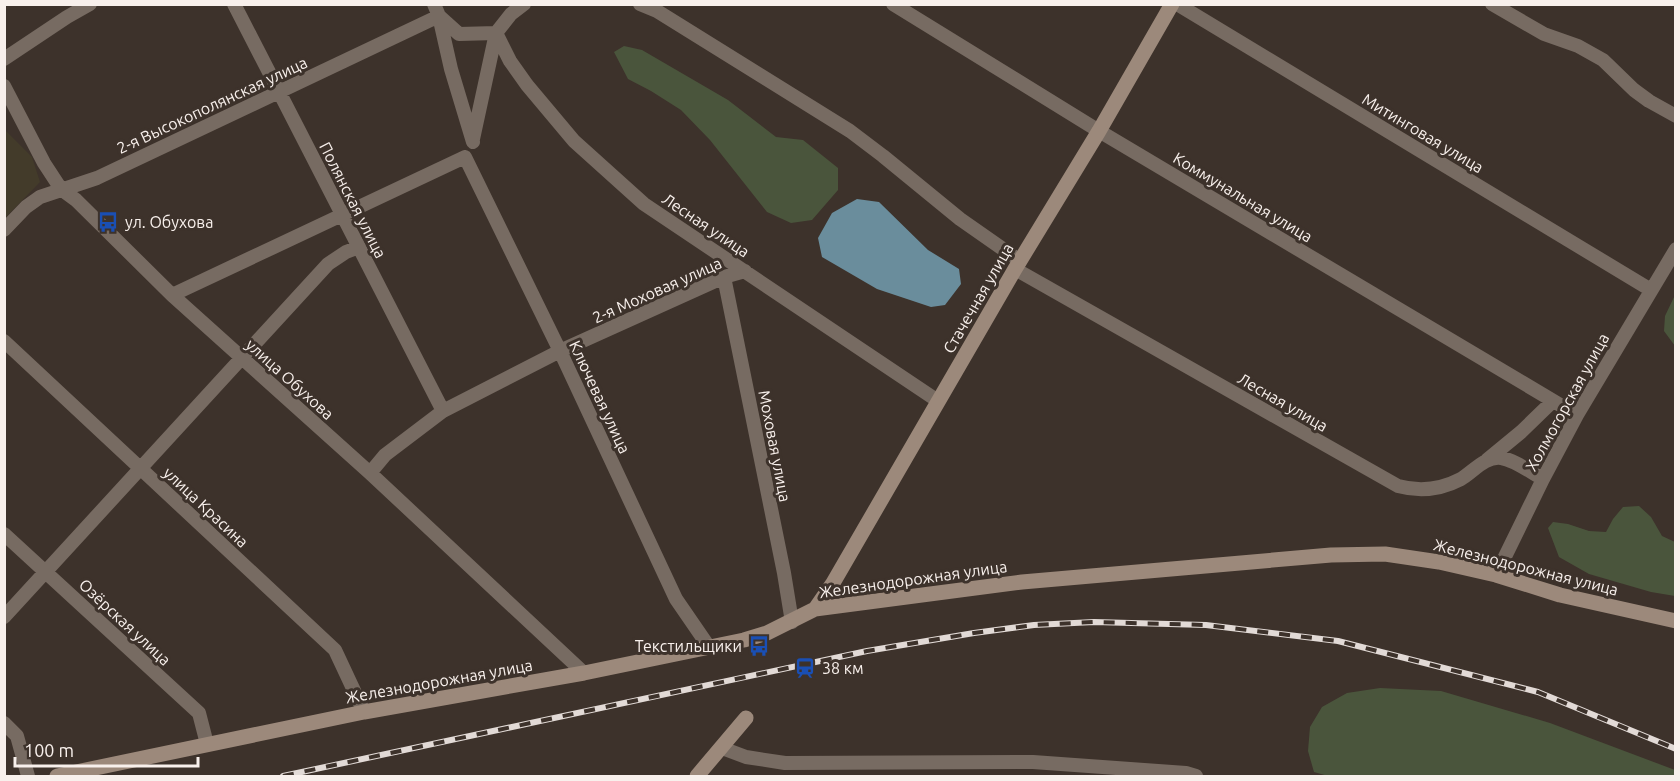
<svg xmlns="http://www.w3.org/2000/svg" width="1680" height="781" font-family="Ubuntu,sans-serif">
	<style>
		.education { fill: #433b2a }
		.green { fill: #4a553c }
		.water { fill: #6a8d9c }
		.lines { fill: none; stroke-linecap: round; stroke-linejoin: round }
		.street { stroke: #776b62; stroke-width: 14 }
		.secondary { stroke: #9c897b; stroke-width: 15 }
		.rail-casing { stroke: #e2dad6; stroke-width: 6 }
		.rail { stroke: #3d322b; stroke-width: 4; stroke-dasharray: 11; stroke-linecap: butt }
		.labels { text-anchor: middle; stroke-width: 6; stroke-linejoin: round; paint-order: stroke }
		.street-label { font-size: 16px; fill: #f8f0ec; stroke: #3d322b }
		.poi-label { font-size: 16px; fill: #f8f0ec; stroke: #3d322b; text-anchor: start }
	</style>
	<rect width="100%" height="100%" fill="#3d322b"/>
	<path class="education" d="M5 130 32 157 40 182 5 218Z"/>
	<path class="green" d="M624 46 642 50 728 100 776 137 803 140 838 168V190L812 220 791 223 767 212 710 140 681 110 651 91 628 79 614 52Z
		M1675 295V346L1664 331 1665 316Z
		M1639 506 1651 517 1662 536 1675 542V596L1651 592 1589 574 1559 557 1548 528 1553 522 1568 524 1589 531 1606 532 1613 519 1623 507Z
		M1380 688 1441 691 1550 723 1675 770V776H1328L1314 772 1308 751 1310 727 1322 707 1347 693Z"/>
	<path class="water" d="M857 199 879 202 928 250 959 269 961 284 945 305 931 307 877 289 822 257 818 238 832 213Z"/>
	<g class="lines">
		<path class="street" d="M234 4 443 411
			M434 4 439 16 459 34 496 33 510 61 527 85 574 141 644 204 938 401
			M640 4 657 11 850 131 883 156 960 219 1020 261
			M893 4 1099 131 1577 415
			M1177 4 1651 290
			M1492 4 1544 34 1578 46 1603 60 1634 90 1649 101 1676 116
			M4 59 67 17 90 4
			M4 86 44 163 61 189 76 200 172 295 370 473 584 673
			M473 139 496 33 511 14 524 4
			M465 157 560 351 676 599 709 647
			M4 230 26 207 40 197 97 178 439 16 451 69 473 142
			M1015 269 1398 486C1420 492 1440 490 1461 479 1473 472 1485 456 1501 458 1515 460 1530 472 1543 479
			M724 277 784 573 792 622
			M172 295 465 157
			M4 341 335 650 364 712
			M1487 460 1521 432 1553 401
			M370 473 385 455 443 411 560 351 724 277 745 271
			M4 534 199 713 207 744
			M1496 575 1543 479 1577 415 1676 249
			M4 617 328 264 346 252 359 247
			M4 723 17 736 28 776
			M722 748 746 757 785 763 1033 762 1186 773 1196 776"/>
		<path class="secondary" d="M815 609 833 583 1015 269 1099 131 1172 4
			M57 776 364 712 584 673 744 640 767 633 815 609 1022 582 1331 555 1385 554 1439 562 1496 575 1560 595 1676 621
			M697 776 746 718"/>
		<g class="rail-casing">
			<path id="rail" d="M283 776 867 651 974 633 1034 625 1094 622 1206 625 1338 641 1538 692 1676 749"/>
		</g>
		<use href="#rail" class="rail"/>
	</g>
	<defs>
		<g id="bus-bare" transform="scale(1.62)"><path d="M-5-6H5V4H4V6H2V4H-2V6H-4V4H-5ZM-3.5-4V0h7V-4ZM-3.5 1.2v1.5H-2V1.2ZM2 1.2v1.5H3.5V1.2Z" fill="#1a4fb4" stroke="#3d322b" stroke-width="2.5" paint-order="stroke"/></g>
		<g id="station-bare" transform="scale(1.62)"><path d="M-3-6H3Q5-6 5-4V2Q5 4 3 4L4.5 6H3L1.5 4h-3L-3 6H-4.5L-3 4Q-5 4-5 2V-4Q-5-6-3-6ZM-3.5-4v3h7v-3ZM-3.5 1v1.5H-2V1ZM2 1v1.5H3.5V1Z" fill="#1a4fb4" stroke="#3d322b" stroke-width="2.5" paint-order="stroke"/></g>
	</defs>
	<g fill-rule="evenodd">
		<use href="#bus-bare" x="108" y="222"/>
		<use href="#bus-bare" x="759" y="646"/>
		<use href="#station-bare" x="805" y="668"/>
	</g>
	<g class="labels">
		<g class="street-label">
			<text transform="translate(212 105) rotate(-25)" y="6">2-я Высокополянская улица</text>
			<text transform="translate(1423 133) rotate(31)" y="6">Митинговая улица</text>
			<text transform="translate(1243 197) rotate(31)" y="6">Коммунальная улица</text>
			<text transform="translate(353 200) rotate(63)" y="6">Полянская улица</text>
			<text transform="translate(706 225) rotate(34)" y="6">Лесная улица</text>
			<text transform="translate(657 290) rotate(-24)" y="6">2-я Моховая улица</text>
			<text transform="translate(978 298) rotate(-60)" y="6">Стачечная улица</text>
			<text transform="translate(290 379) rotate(42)" y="6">улица Обухова</text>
			<text transform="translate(600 397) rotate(65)" y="6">Ключевая улица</text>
			<text transform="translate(1283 402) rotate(30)" y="6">Лесная улица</text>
			<text transform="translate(1567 402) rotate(-61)" y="6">Холмогорская улица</text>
			<text transform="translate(775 446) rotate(79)" y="6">Моховая улица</text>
			<text transform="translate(206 507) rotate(43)" y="6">улица Красина</text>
			<text transform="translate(1526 567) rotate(14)" y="6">Железнодорожная улица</text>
			<text transform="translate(913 579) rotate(-8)" y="6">Железнодорожная улица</text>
			<text transform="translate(125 622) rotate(43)" y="6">Озёрская улица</text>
			<text transform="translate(439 681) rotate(-10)" y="6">Железнодорожная улица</text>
		</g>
		<g class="poi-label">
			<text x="125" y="228">ул. Обухова</text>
			<text x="742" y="652" text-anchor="end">Текстильщики</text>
			<text x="822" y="674">38 км</text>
		</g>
	</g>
	<rect width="1680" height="781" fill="none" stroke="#f8f0ec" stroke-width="12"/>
	<path d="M15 757v9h183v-9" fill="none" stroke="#f8f0ec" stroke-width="3"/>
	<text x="24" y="757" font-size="18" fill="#f8f0ec" stroke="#3d322b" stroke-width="4.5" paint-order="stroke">100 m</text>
</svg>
